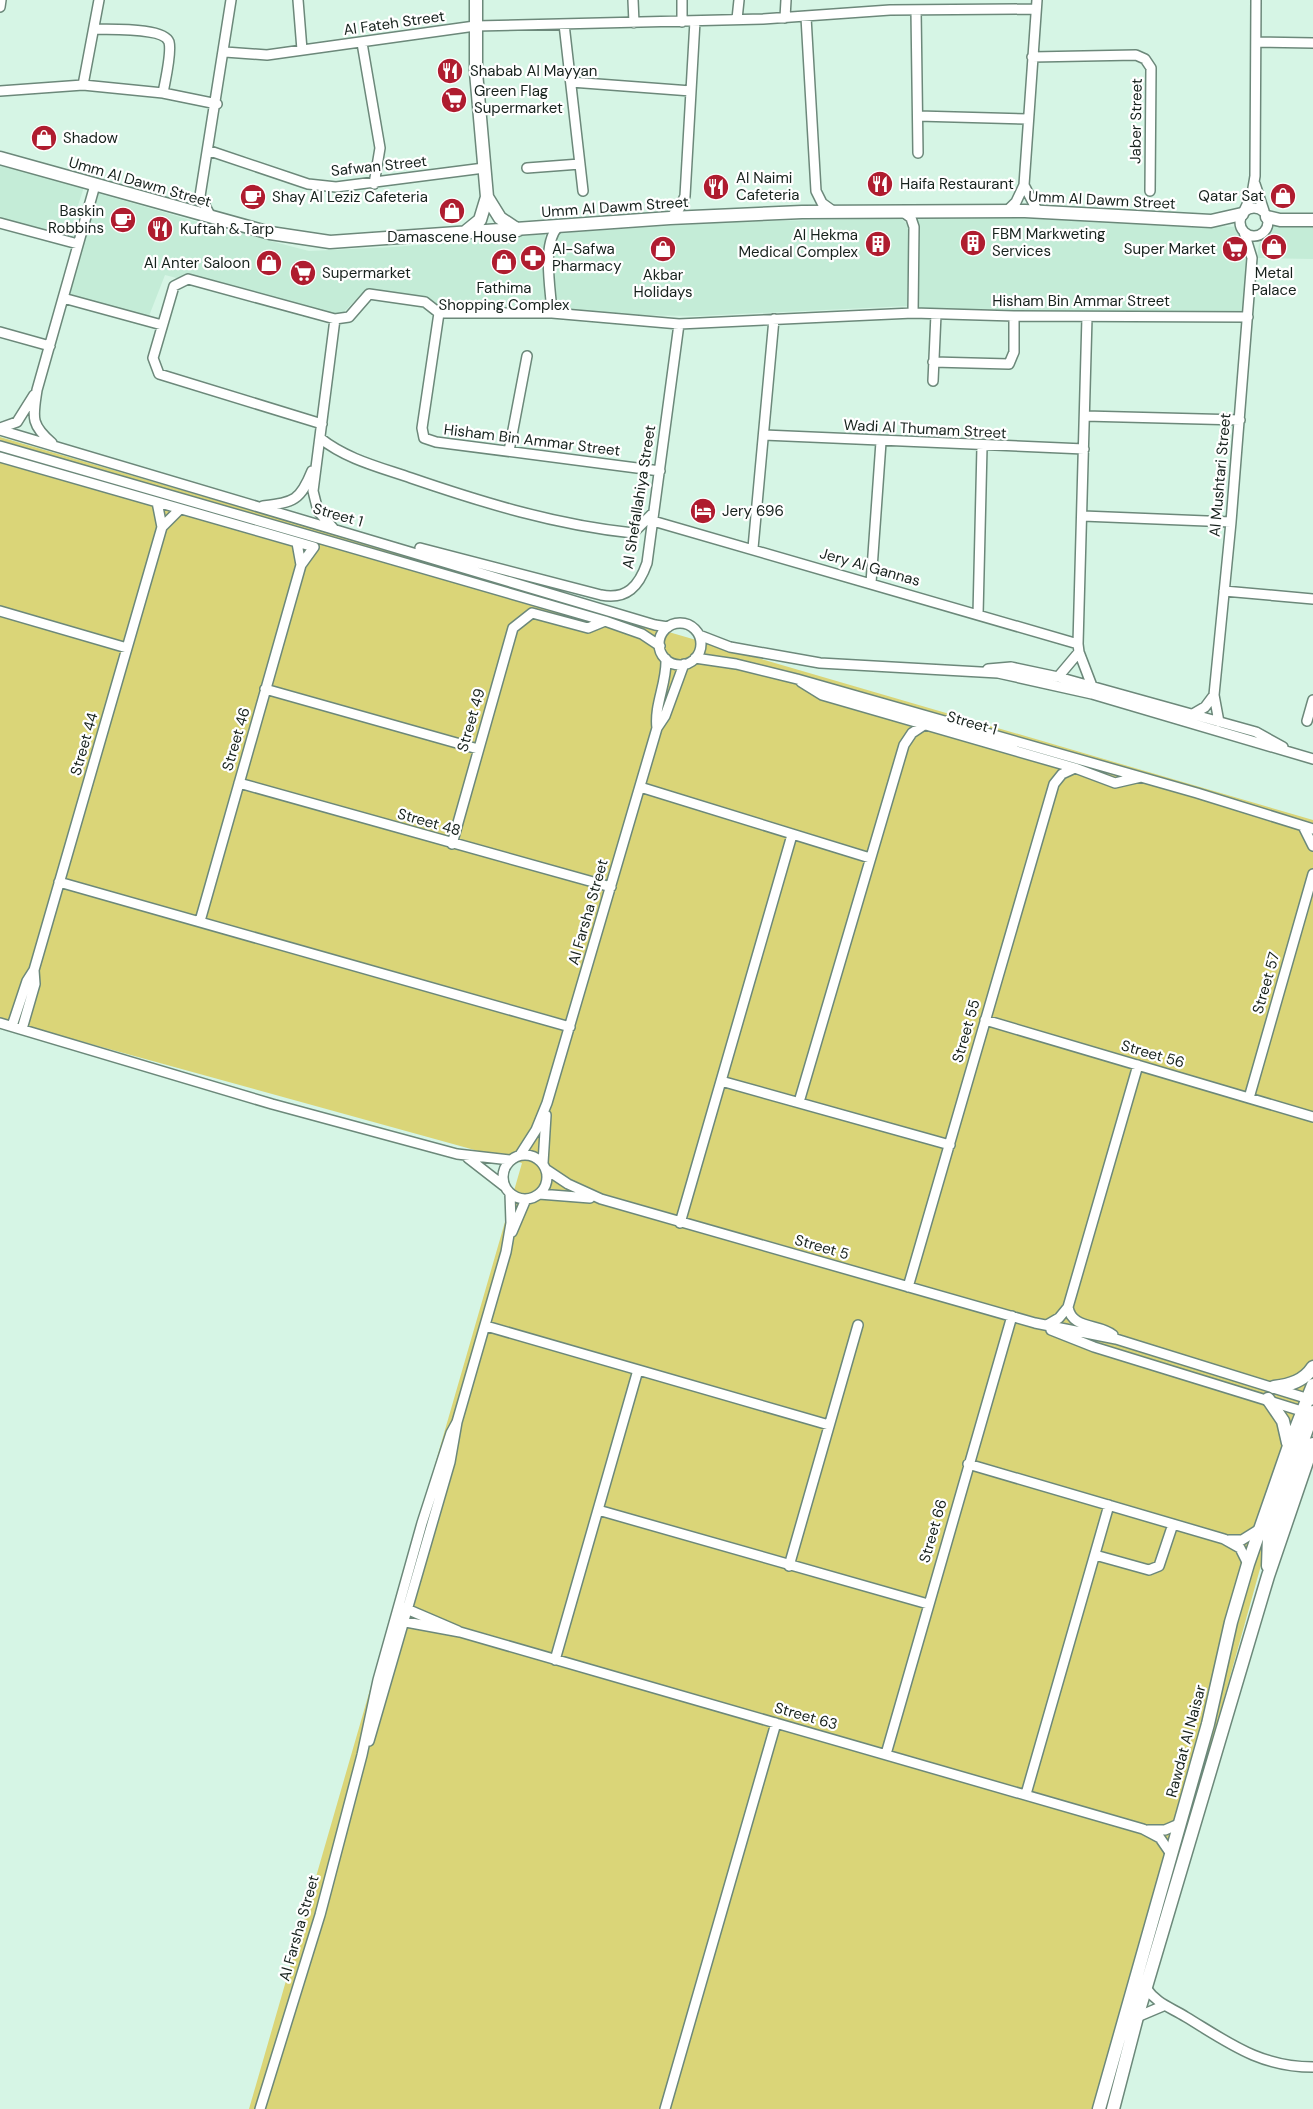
<svg xmlns="http://www.w3.org/2000/svg" width="1313" height="2109" font-family="'DM Sans',sans-serif">
	<style>
		.built { fill: #c4ecd7 }
		.green { fill: #dad578 }
		.lines { fill: none; stroke-linecap: round; stroke-linejoin: round }
		.minor-casing { stroke: #6c887a; stroke-width: 12 }
		.tertiary-casing { stroke: #6c887a; stroke-width: 15 }
		.minor { stroke: #fff; stroke-width: 9 }
		.tertiary { stroke: #fff; stroke-width: 12 }
		.labels { text-anchor: middle; stroke-width: 4.5; stroke-linejoin: round; paint-order: stroke }
		.street-label { font-size: 15px; fill: #16211c; stroke: #fff }
		.poi-label { font-size: 15px; fill: #16211c; stroke: #fff; text-anchor: start }
	</style>
	<rect width="100%" height="100%" fill="#d6f5e5"/>
	<path class="built" d="M0 164 84 187 66 243 0 224Z
		M94 192 208 225 309 251 394 247 545 234 547 307H436L426 296 362 293 341 315 328 317 165 275 149 316 63 294Z
		M1020 216 1237 227 1246 243 1248 275 1244 313 917 309 916 217Z
		M901 218 909 226 907 306 697 316 622 315 556 308 554 242 560 233 728 222Z
		M1313 224V259L1257 258 1259 244 1269 225Z"/>
	<path class="green" d="M0 437 1313 820V1427L1268 1540 1110 2109H249L522 1163 0 1019Z"/>
	<g class="lines">
		<g class="minor-casing">
			<path id="minor" d="M298 0 302 50
				M633 0 634 23
				M0 7 1 0
				M916 10 918 153
				M806 17 816 191 822 203 833 211
				M785 18 786 0
				M737 19 739 0
				M682 22V0
				M564 24 583 191
				M94 29C109 30 164 27 169 42 172 53 165 81 163 93
				M1258 42 1313 43
				M362 43 380 148 374 184
				M225 52 267 55 475 26 763 19 890 10 1036 9
				M1032 57 1136 55 1145 59 1151 68 1150 191
				M571 82 691 91
				M83 85 99 0
				M0 91 83 85 163 93 217 104
				M918 116 1028 119
				M210 151 308 184 336 187 484 168
				M527 168 580 164
				M1255 184 1264 211
				M1024 185 1038 212
				M1240 222a14 14 0 1 1 28 0a14 14 0 1 1-28 0Z
				M1007 211 1016 202 1024 185 1037 0
				M1244 211 1252 194 1255 176 1256 0
				M903 212 911 218 914 227 913 313
				M211 217 200 196 231 0
				M670 218 679 209 685 196 695 21
				M0 223 78 244
				M63 298 162 325
				M552 313C551 290 541 242 559 226
				M1087 317 1078 644 1079 652 1092 686
				M0 332 50 346
				M933 362 1009 364 1014 352V316
				M933 381 936 314
				M1085 416 1240 420
				M322 424 159 374 153 358 174 286 188 279 335 319 349 317 369 294 425 302 439 313
				M0 428 17 422 34 395
				M0 430 655 625 668 627
				M764 435 1084 449
				M320 438C346 459 379 467 411 478 484 503 556 525 633 533L653 513
				M52 443C30 424 33 417 37 390L95 185
				M0 446 605 621 642 634 660 646
				M509 451 527 356
				M0 457 314 547 301 565 200 921
				M660 471 436 442 424 438 422 428 439 313H552L679 324 913 313 1014 316 1248 317
				M157 502 162 527
				M263 506C294 502 300 501 312 471
				M1083 516 1231 522
				M653 521 1078 644
				M333 528 318 511 313 491 335 319
				M297 543 301 565
				M420 548 601 595C627 600 639 586 647 563L679 324
				M753 548 774 319
				M871 583 881 442
				M1224 591 1313 599
				M0 611 127 648
				M978 615 982 447
				M659 644a21 21 0 1 1 42 0a21 21 0 1 1-42 0Z
				M699 635 730 647 820 663 998 673 1092 694 1313 759
				M695 658 736 664 797 679 1197 793 1313 829
				M988 669 1011 667 1058 677 1256 732 1283 747
				M1058 677 1079 652
				M801 682 822 695 1075 768 1115 783 1141 777
				M265 689 478 749
				M1193 714 1205 707 1214 695
				M1307 721 1313 700
				M1219 722 1214 695 1231 522 1252 258 1244 232
				M657 728C654 705 667 683 666 659
				M239 783 611 887
				M640 787 870 858
				M1303 826 1313 846
				M452 844 513 628 532 613 588 628 605 621
				M59 882 570 1027
				M985 1020 1313 1117
				M0 1023 272 1104 457 1154 510 1160
				M12 1026 27 981 34 970 162 527 180 509
				M22 1029 35 984 34 970
				M721 1081 950 1145
				M1249 1098 1313 874
				M799 1102 904 745 912 733 924 725
				M503 1177a22 22 0 1 1 44 0a22 22 0 1 1-44 0Z
				M520 1155 536 1130 547 1103 657 728 665 716 684 664
				M468 1158 504 1186
				M543 1163 546 1115
				M547 1170 568 1184 601 1199 1035 1323 1116 1339 1312 1400
				M539 1194 590 1198
				M680 1223 792 835
				M512 1232 526 1199
				M908 1287 1054 784 1062 774 1075 768
				M1068 1307C1072 1330 1099 1323 1113 1335
				M1047 1325 1059 1318 1068 1307 1138 1065
				M486 1326 829 1425
				M1051 1330 1094 1347 1308 1413
				M968 1464 1224 1539 1240 1548 1248 1564
				M598 1510 928 1604
				M1229 1540H1242L1258 1530
				M1095 1555 1149 1570 1159 1566 1173 1524
				M789 1566 858 1325
				M402 1607 458 1631
				M395 1620 460 1632 1143 1829 1160 1838 1171 1854
				M555 1660 638 1370
				M369 1741 450 1462 457 1422 506 1252 511 1223 510 1193
				M886 1754 1012 1316
				M1026 1794 1109 1505
				M1148 1830H1165L1179 1824
				M1146 1988C1157 2004 1170 2007 1186 2017 1229 2043 1260 2067 1313 2067
				M1137 2017 1163 2006
				M260 2109 320 1915 362 1755 378 1680 422 1523 451 1433 457 1422
				M665 2109 776 1723"/>
		</g>
		<g class="tertiary-casing">
			<path id="tertiary" d="M0 158 270 233 330 242 670 218 802 212 1025 211 1211 221 1242 214
				M487 197 500 218 518 230
				M1267 217 1280 220H1313
				M464 233 480 220 487 197 476 72V0
				M1274 1387C1290 1385 1304 1381 1313 1367
				M1268 1399 1283 1421 1288 1443
				M1268 1566 1269 1536 1313 1412
				M1099 2109 1208 1724 1231 1622 1248 1564 1289 1446 1313 1385
				M1113 2109 1137 2017 1268 1576 1313 1444"/>
		</g>
		<use href="#minor" class="minor"/>
		<use href="#tertiary" class="tertiary"/>
	</g>
	<defs>
		<g id="restaurant-disc" transform="scale(1.35)"><circle r="9.5" fill="#af1c2f" stroke="#fff"/><path d="M-5-6h1v4h1v-4h1v4h1v-4h1v5L-1.5 .5V6h-2V.5L-5-1ZM5-6V6H3V1.5H1.5Q1.5-4 5-6Z" fill="#fff"/></g>
		<g id="supermarket-disc" transform="scale(1.35)"><circle r="9.5" fill="#af1c2f" stroke="#fff"/><path d="M-6-5.5h2.5l.6 2H6L4.5 2H-2.5L-4.4-4H-6ZM-1.5 3.2a1.3 1.3 0 1 0 .1 0ZM3 3.2a1.3 1.3 0 1 0 .1 0Z" fill="#fff"/></g>
		<g id="shop-disc" transform="scale(1.35)"><circle r="9.5" fill="#af1c2f" stroke="#fff"/><path d="M-5-2.5h2.3a2.7 3.5 0 0 1 5.4 0H5L5.5 6h-11ZM-1.5-2.5h3a1.5 2.3 0 0 0-3 0Z" fill="#fff"/></g>
		<g id="cafe-disc" transform="scale(1.35)"><circle r="9.5" fill="#af1c2f" stroke="#fff"/><path d="M-5.5-4.5H6V0H3Q3 3.5 0 3.5H-2.5Q-5.5 3.5-5.5 0ZM3-3.2v2h1.7v-2ZM-6 4.5H4V6H-6Z" fill="#fff"/></g>
		<g id="building-disc" transform="scale(1.35)"><circle r="9.5" fill="#af1c2f" stroke="#fff"/><path d="M-4-6H4V6H1V3H-1V6H-4ZM-2.5-4.3h1.7v1.8h-1.7ZM.8-4.3h1.7v1.8H.8ZM-2.5-1h1.7V.8h-1.7ZM.8-1h1.7V.8H.8Z" fill="#fff"/></g>
		<g id="pharmacy-disc" transform="scale(1.35)"><circle r="9.5" fill="#af1c2f" stroke="#fff"/><path d="M-2-6h4v4h4v4h-4v4h-4v-4h-4v-4h4Z" fill="#fff"/></g>
		<g id="hotel-disc" transform="scale(1.35)"><circle r="9.5" fill="#af1c2f" stroke="#fff"/><path d="M-6-4.5h1.5V1H6V5H4.5V3h-9V5H-6ZM-4 0a1.8 1.8 0 1 1 3.6 0ZM.5 0V-2.5h3Q6-2.5 6 0Z" fill="#fff"/></g>
	</defs>
	<g fill-rule="evenodd">
		<use href="#restaurant-disc" x="450" y="71"/>
		<use href="#supermarket-disc" x="454" y="100"/>
		<use href="#shop-disc" x="44" y="138"/>
		<use href="#restaurant-disc" x="880" y="184"/>
		<use href="#restaurant-disc" x="716" y="187"/>
		<use href="#shop-disc" x="1283" y="196"/>
		<use href="#cafe-disc" x="253" y="197"/>
		<use href="#shop-disc" x="452" y="211"/>
		<use href="#cafe-disc" x="123" y="220"/>
		<use href="#restaurant-disc" x="160" y="229"/>
		<use href="#building-disc" x="973" y="243"/>
		<use href="#building-disc" x="878" y="244"/>
		<use href="#shop-disc" x="1274" y="247"/>
		<use href="#shop-disc" x="663" y="249"/>
		<use href="#supermarket-disc" x="1235" y="249"/>
		<use href="#pharmacy-disc" x="533" y="258"/>
		<use href="#shop-disc" x="504" y="262"/>
		<use href="#shop-disc" x="269" y="263"/>
		<use href="#supermarket-disc" x="303" y="273"/>
		<use href="#hotel-disc" x="703" y="511"/>
	</g>
	<g class="labels">
		<g class="street-label">
			<text transform="translate(394 23) rotate(-8)" y="5">Al Fateh Street</text>
			<text transform="translate(1136 121) rotate(-89)" y="5">Jaber Street</text>
			<text transform="translate(379 166) rotate(-6)" y="5">Safwan Street</text>
			<text transform="translate(140 182) rotate(16)" y="5">Umm Al Dawm Street</text>
			<text transform="translate(1102 200) rotate(3)" y="5">Umm Al Dawm Street</text>
			<text transform="translate(615 207) rotate(-4)" y="5">Umm Al Dawm Street</text>
			<text x="1081" y="306">Hisham Bin Ammar Street</text>
			<text transform="translate(925 429) rotate(3)" y="5">Wadi Al Thumam Street</text>
			<text transform="translate(532 440) rotate(7)" y="5">Hisham Bin Ammar Street</text>
			<text transform="translate(1220 475) rotate(-85)" y="5">Al Mushtari Street</text>
			<text transform="translate(639 497) rotate(-81)" y="5">Al Shefallahiya Street</text>
			<text transform="translate(338 515) rotate(16)" y="5">Street 1</text>
			<text transform="translate(870 567) rotate(16)" y="5">Jery Al Gannas</text>
			<text transform="translate(471 720) rotate(-74)" y="5">Street 49</text>
			<text transform="translate(972 723) rotate(16)" y="5">Street 1</text>
			<text transform="translate(236 739) rotate(-74)" y="5">Street 46</text>
			<text transform="translate(84 744) rotate(-74)" y="5">Street 44</text>
			<text transform="translate(429 822) rotate(16)" y="5">Street 48</text>
			<text transform="translate(588 912) rotate(-74)" y="5">Al Farsha Street</text>
			<text transform="translate(1266 983) rotate(-74)" y="5">Street 57</text>
			<text transform="translate(966 1031) rotate(-74)" y="5">Street 55</text>
			<text transform="translate(1153 1054) rotate(16)" y="5">Street 56</text>
			<text transform="translate(822 1247) rotate(16)" y="5">Street 5</text>
			<text transform="translate(933 1531) rotate(-74)" y="5">Street 66</text>
			<text transform="translate(806 1716) rotate(16)" y="5">Street 63</text>
			<text transform="translate(1186 1741) rotate(-75)" y="5">Rawdat Al Naisar</text>
			<text transform="translate(299 1928) rotate(-74)" y="5">Al Farsha Street</text>
		</g>
		<g class="poi-label">
			<text x="470" y="76">Shabab Al Mayyan</text>
			<text x="474" y="96">Green Flag<tspan x="474" dy="17">Supermarket</tspan></text>
			<text x="63" y="143">Shadow</text>
			<text x="736" y="183">Al Naimi<tspan x="736" dy="17">Cafeteria</tspan></text>
			<text x="900" y="189">Haifa Restaurant</text>
			<text x="1264" y="201" text-anchor="end">Qatar Sat</text>
			<text x="272" y="202">Shay Al Leziz Cafeteria</text>
			<text x="104" y="216" text-anchor="end">Baskin<tspan x="104" dy="17">Robbins</tspan></text>
			<text x="180" y="234">Kuftah &amp; Tarp</text>
			<text x="992" y="239">FBM Markweting<tspan x="992" dy="17">Services</tspan></text>
			<text x="858" y="240" text-anchor="end">Al Hekma<tspan x="858" dy="17">Medical Complex</tspan></text>
			<text x="452" y="242" text-anchor="middle">Damascene House</text>
			<text x="552" y="254">Al-Safwa<tspan x="552" dy="17">Pharmacy</tspan></text>
			<text x="1216" y="254" text-anchor="end">Super Market</text>
			<text x="250" y="268" text-anchor="end">Al Anter Saloon</text>
			<text x="322" y="278">Supermarket</text>
			<text x="1274" y="278" text-anchor="middle">Metal<tspan x="1274" dy="17">Palace</tspan></text>
			<text x="663" y="280" text-anchor="middle">Akbar<tspan x="663" dy="17">Holidays</tspan></text>
			<text x="504" y="293" text-anchor="middle">Fathima<tspan x="504" dy="17">Shopping Complex</tspan></text>
			<text x="722" y="516">Jery 696</text>
		</g>
	</g>
</svg>
